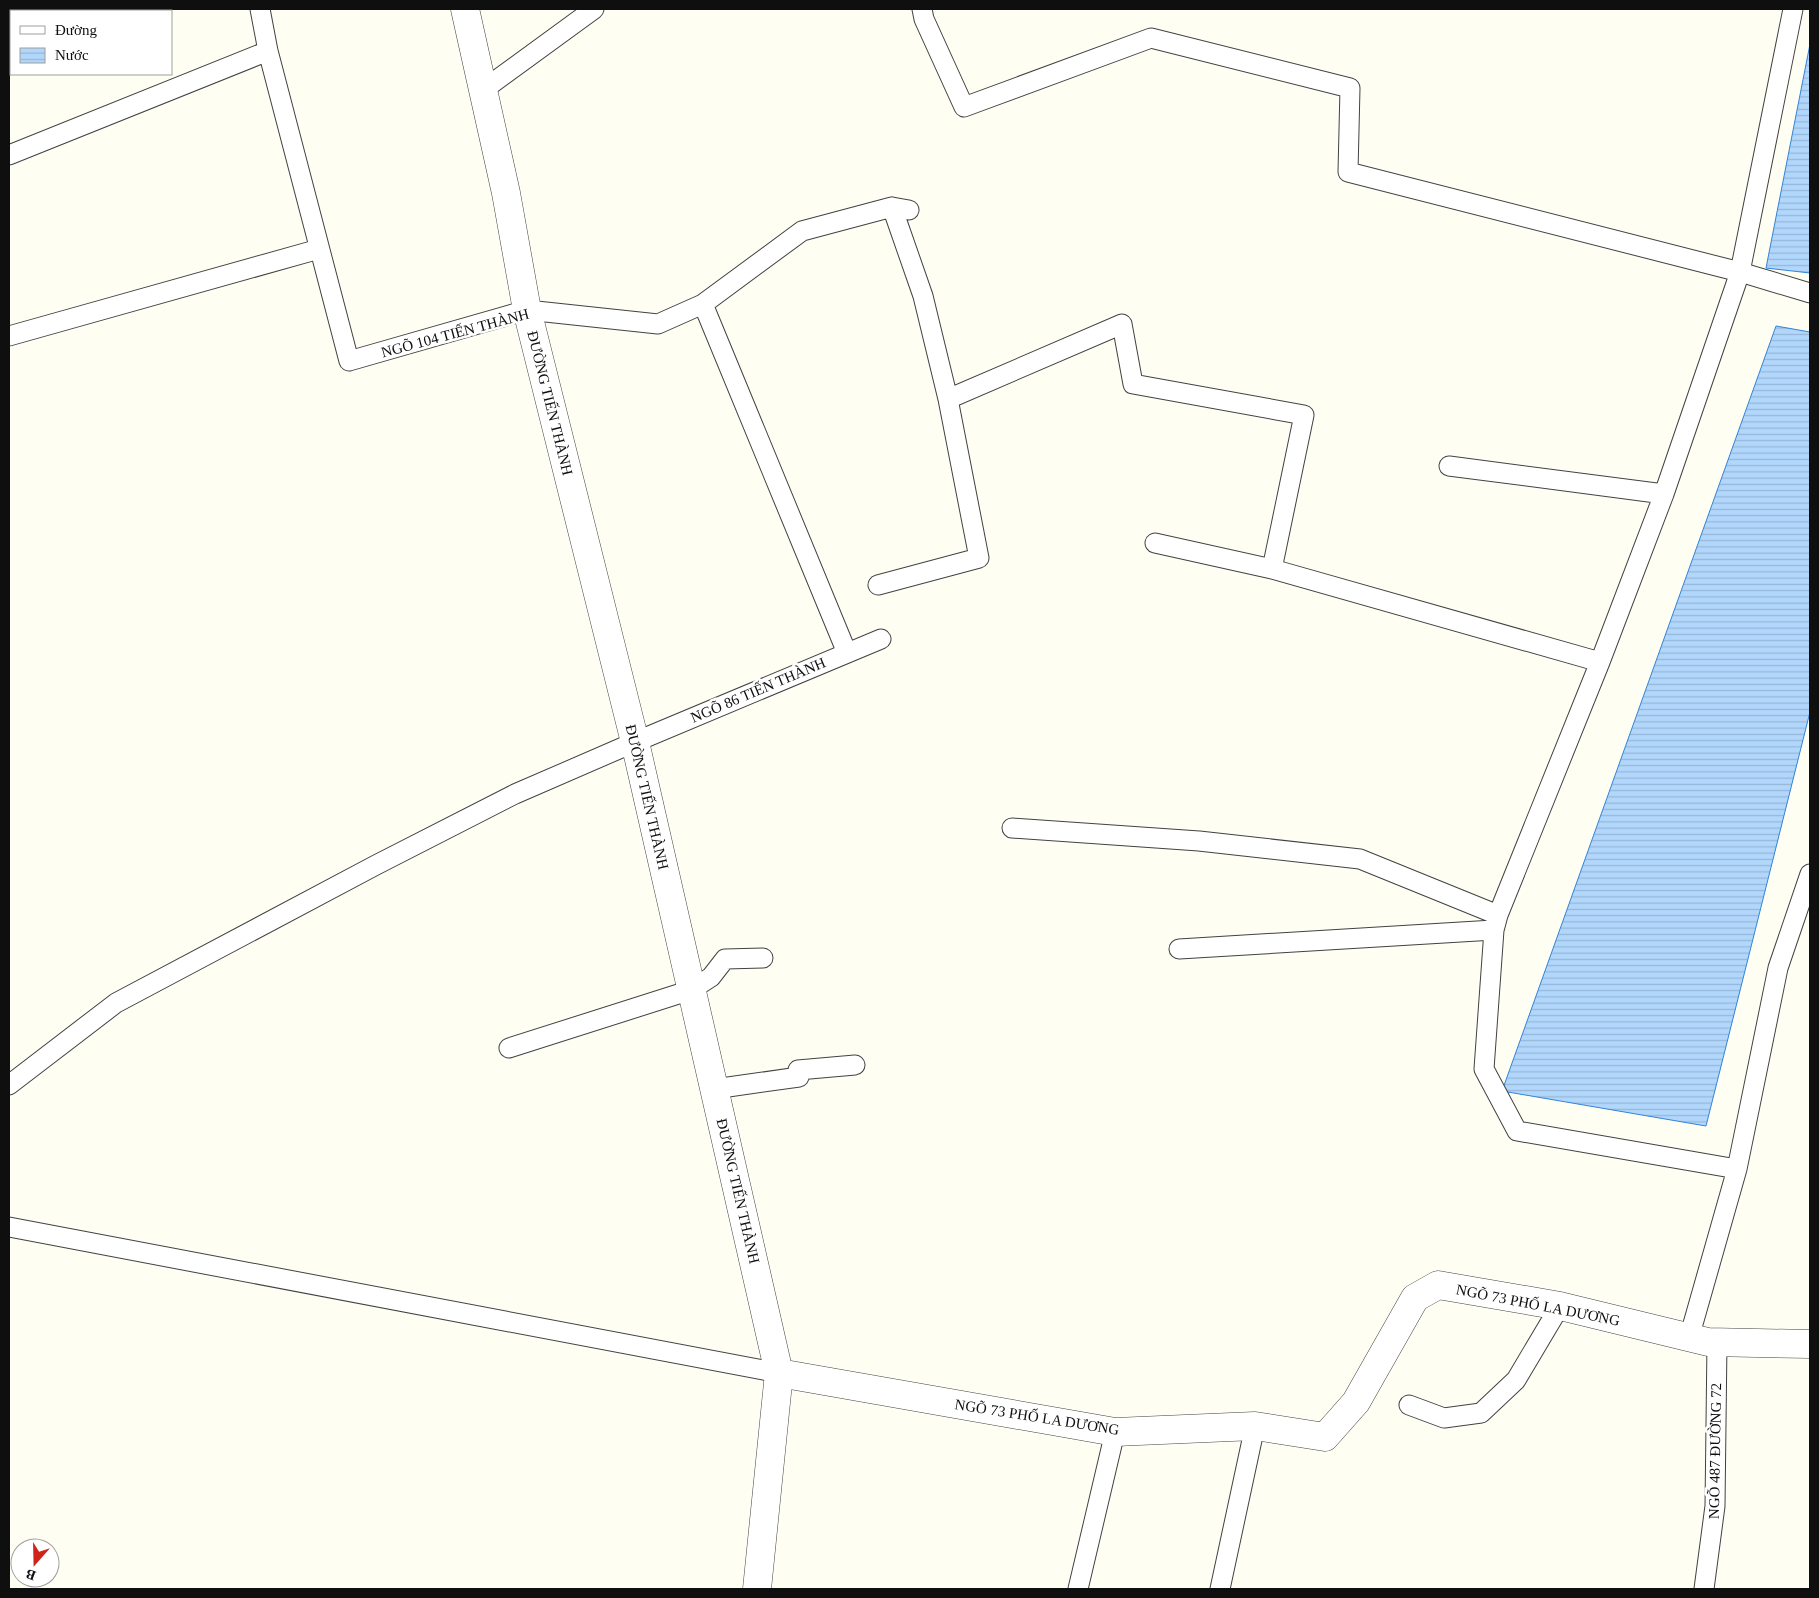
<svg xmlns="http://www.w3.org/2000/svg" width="1819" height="1598" font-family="Georgia,serif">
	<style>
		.water { fill: url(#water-rules); stroke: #3183da }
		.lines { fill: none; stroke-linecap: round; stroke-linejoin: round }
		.service-casing { stroke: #424242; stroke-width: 21 }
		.minor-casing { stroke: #424242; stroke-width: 29 }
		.service { stroke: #fff; stroke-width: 19 }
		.minor { stroke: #fff; stroke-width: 28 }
		.labels { text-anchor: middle; stroke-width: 5; stroke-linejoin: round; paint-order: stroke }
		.street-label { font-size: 15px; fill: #0f0f0f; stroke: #fff }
	</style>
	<defs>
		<pattern id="water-rules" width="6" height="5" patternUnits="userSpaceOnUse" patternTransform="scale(1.25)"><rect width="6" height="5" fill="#b1d7fc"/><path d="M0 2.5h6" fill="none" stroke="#97b7d7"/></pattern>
	</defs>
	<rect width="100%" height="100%" fill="#fffef2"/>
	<path class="water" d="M1810 44V273L1766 268Z
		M1776 326 1810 332V712L1706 1126 1502 1091Z"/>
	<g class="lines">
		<g class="service-casing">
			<path id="service" d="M260 9 268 51 349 361 527 310 658 324 703 304 802 231 892 207 909 210
				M922 9 924 19 964 107 1151 38 1350 88 1348 172 1740 272 1810 293
				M483 90 594 9
				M9 155 268 51
				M703 304 847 653
				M9 336 319 249
				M948 399 1122 324 1133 384 1304 415 1272 569
				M1449 466 1664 494
				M1155 543 1272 569 1600 662
				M878 585 979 558 948 399 923 296 892 207
				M1012 828 1199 841 1360 859 1498 915
				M1179 949 1494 930
				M509 1048 691 990 711 977 725 959 763 958
				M9 1085 116 1003 376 865 515 794 635 742 881 639
				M714 1089 799 1077 798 1070 855 1065
				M1737 1169 1517 1131 1484 1069 1494 930 1498 915 1600 662 1664 494 1740 272 1793 9
				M9 1227 779 1373
				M1689 1338 1737 1169 1778 968 1810 874
				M1409 1405 1444 1418 1481 1413 1516 1380 1560 1306
				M1078 1589 1115 1432
				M1220 1589 1255 1426
				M1704 1589 1715 1506 1717 1342"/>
		</g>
		<g class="minor-casing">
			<path id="minor" d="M465 9 506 193 527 310 635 742 779 1373 757 1589
				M779 1373 1115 1432 1255 1426 1325 1437 1356 1402 1415 1298 1438 1285 1560 1306 1708 1342 1810 1344"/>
		</g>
		<use href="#service" class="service"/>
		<use href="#minor" class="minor"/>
	</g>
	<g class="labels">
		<g class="street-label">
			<text transform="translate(455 333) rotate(-15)" y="5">NGÕ 104 TIẾN THÀNH</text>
			<text transform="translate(550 403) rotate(76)" y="5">ĐƯỜNG TIẾN THÀNH</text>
			<text transform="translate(758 690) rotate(-23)" y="5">NGÕ 86 TIẾN THÀNH</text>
			<text transform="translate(647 797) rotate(77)" y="5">ĐƯỜNG TIẾN THÀNH</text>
			<text transform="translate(738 1191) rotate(77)" y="5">ĐƯỜNG TIẾN THÀNH</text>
			<text transform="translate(1538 1305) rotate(11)" y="5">NGÕ 73 PHỐ LA DƯƠNG</text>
			<text transform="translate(1037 1417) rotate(9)" y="5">NGÕ 73 PHỐ LA DƯƠNG</text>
			<text transform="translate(1715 1451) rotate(-89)" y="5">NGÕ 487 ĐƯỜNG 72</text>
		</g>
	</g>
	<rect width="1819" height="1598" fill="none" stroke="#0f0f0f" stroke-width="20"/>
	<rect x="10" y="10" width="162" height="65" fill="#ffffff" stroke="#9f9f9f"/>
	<rect x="20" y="26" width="25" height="8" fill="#ffffff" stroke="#9f9f9f"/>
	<text x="55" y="35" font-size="15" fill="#0f0f0f">Đường</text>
	<rect x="20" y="48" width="25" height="15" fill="url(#water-rules)" stroke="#9f9f9f"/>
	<text x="55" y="60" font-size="15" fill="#0f0f0f">Nước</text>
	<g transform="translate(35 1563) rotate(200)"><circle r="24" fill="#ffffff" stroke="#9f9f9f"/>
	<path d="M0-4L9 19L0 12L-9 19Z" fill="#cd2519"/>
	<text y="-8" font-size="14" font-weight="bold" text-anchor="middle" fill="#0f0f0f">B</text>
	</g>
</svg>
